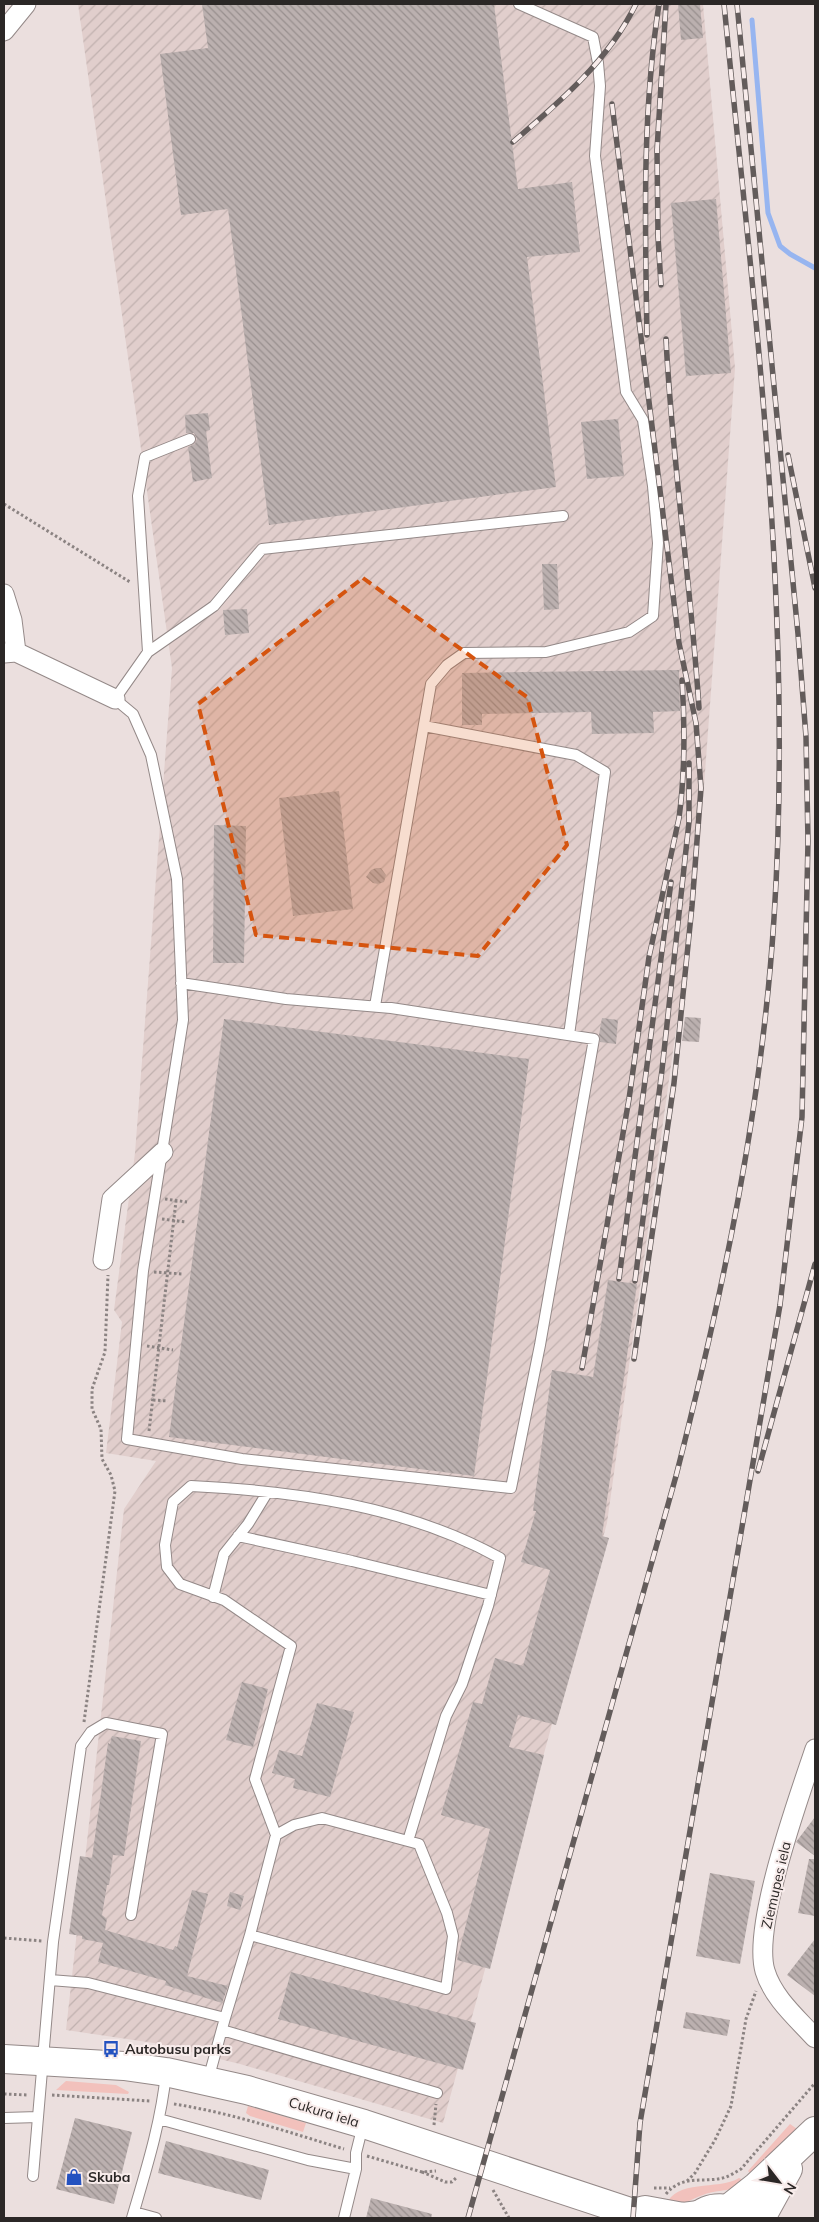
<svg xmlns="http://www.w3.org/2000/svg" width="819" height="2222" font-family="Mulish,sans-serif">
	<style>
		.industrial { fill: url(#industrial-furrows) }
		.green { fill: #f2c1bc }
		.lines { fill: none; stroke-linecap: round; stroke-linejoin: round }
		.stream { stroke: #97b5f0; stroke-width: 5 }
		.building { fill: url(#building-back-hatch) }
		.service-casing { stroke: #948988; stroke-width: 12 }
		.minor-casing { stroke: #948988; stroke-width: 21 }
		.secondary-casing { stroke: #948988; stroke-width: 30 }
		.trunk-casing { stroke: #948988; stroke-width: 30 }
		.path { stroke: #8b8382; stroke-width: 3; stroke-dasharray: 2.5 2.5; stroke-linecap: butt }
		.service { stroke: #fff; stroke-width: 10 }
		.minor { stroke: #fff; stroke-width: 19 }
		.secondary { stroke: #fff; stroke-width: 28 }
		.trunk { stroke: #fff; stroke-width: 28 }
		.rail-casing { stroke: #635c5b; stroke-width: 5.5 }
		.rail { stroke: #f8eceb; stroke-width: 4; stroke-dasharray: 11; stroke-linecap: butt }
		.marked { fill: #d5540f; fill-opacity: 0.2; stroke: #d5540f; stroke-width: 4; stroke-dasharray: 10 6; stroke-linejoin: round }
		.labels { text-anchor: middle; stroke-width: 4; stroke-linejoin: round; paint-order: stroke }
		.street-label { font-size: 14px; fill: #2b2726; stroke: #f8eceb }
		.poi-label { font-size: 14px; font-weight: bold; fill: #2b2726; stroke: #f8eceb; text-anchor: start }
	</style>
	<defs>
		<pattern id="industrial-furrows" width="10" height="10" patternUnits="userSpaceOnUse" patternTransform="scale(1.25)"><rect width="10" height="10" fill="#e1cecc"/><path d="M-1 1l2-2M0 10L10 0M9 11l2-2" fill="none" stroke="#c1b1af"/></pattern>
		<pattern id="building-back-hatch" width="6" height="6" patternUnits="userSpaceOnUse" patternTransform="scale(1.25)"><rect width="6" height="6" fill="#bbb0af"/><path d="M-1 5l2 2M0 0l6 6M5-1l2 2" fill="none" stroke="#988f8e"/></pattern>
	</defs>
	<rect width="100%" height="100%" fill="#ebdfde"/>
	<path class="industrial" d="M78 4H703L735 368 697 880 607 1523 443 2123 240 2064 154 2043 66 2030 124 1509 156 1461 106 1453 122 1322 114 1310 135 1153 172 668Z"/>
	<path class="green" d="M66 2081 116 2085 129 2092 128 2094 56 2090Z
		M248 2106 306 2123 303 2132 250 2116 246 2113Z
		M790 2124 797 2129 753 2176 748 2171Z
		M739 2178 746 2181C730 2194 720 2188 703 2195 688 2200 683 2207 666 2206 675 2178 718 2191 739 2178Z"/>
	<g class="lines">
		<path class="stream" d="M752 20 768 213 780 246 790 254 815 268"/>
	</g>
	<path class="building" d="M202 4H494L518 189 572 182 580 252 527 257 556 487 269 525 228 209 181 215 160 54 208 48Z
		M678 4H700L703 38 681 40Z
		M716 199 731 373 686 376 671 203Z
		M208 413 210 430 206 431 212 478 193 482 188 447 195 444 197 439 194 433H186L185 415Z
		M618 419 624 476 587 479 581 422Z
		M542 564H557L559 609 544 610Z
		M247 609 249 633 225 635 223 610Z
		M679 670 680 711 653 712 654 733 592 734 591 712 482 714V725H462V673Z
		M339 791 353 909 293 916 279 798Z
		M214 825 246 826 244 963H213Z
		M376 868H381L386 875 384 882 378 884 373 883 366 877 371 870Z
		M685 1017 701 1018 699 1042 682 1041Z
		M602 1018 618 1020 616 1044 600 1042 599 1035Z
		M224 1019 529 1059 474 1476 169 1437Z
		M608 1280 637 1284 602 1536 609 1538 556 1725 518 1715 509 1747 544 1755 490 1969 457 1960 490 1829 441 1815 473 1702 482 1704 495 1658 523 1666 550 1570 521 1562 536 1511H533L552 1370 593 1377Z
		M242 1682 268 1689 253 1747 226 1740Z
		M317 1703 354 1712 330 1797 293 1788 295 1779 272 1773 279 1750 302 1756Z
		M112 1736 141 1741 124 1856 113 1855 109 1885H107L102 1915 107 1919 105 1930 173 1950 175 1946 177 1947 192 1890 208 1894 187 1976 228 1986 222 2003 165 1985 166 1981 98 1962 103 1943 82 1939V1936L69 1934 80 1856 92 1858 108 1743 110 1744Z
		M815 1817V1856L796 1842Z
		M809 1859H815V1916L798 1913Z
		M710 1873 755 1881 740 1964 696 1956Z
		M230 1892 244 1896 240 1910 227 1906Z
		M815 1939V1996L787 1975Z
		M291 1972 476 2023 463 2070 278 2019Z
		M686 2012 730 2020 727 2036 683 2028Z
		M75 2118 132 2132 114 2204 56 2189Z
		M166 2141 269 2170 261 2200 158 2173Z
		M371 2198 432 2214 431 2218H366Z"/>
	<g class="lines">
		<g class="service-casing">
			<path id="service" d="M148 652 138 496 145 457 190 439
				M424 726 576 755 605 772 569 1035
				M181 983 286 999 391 1008 594 1039 540 1345 511 1488 242 1459 127 1439 143 1271 183 1020 177 879 151 755 133 714 115 699 148 652 214 606 262 549 563 516
				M375 1006 431 684 447 665 464 653 546 652 629 632 653 616 658 543 653 486 643 420 626 392 595 156 600 86 598 63 593 37 519 4
				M238 1536 352 1561 491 1595
				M213 1597 224 1554 248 1524 267 1493
				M276 1835 255 1779 291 1646 224 1600 180 1584 167 1567 165 1545 173 1502 191 1486C296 1491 406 1506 500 1558L488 1606 462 1684 446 1716 408 1841
				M50 1980 88 1983 225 2018 208 2080
				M225 2018 250 1935 446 1989 453 1936 447 1913 419 1844 322 1818 294 1825 276 1835 250 1935
				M222 2030 437 2093
				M4 2118 38 2117 53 1942 81 1746 91 1732 106 1723 162 1734 131 1915
				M159 2119 308 2160 356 2169
				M33 2176 38 2117
				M134 2212 156 2218
				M132 2218C146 2170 161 2123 166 2073
				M344 2218 356 2169V2153L363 2125"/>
		</g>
		<g class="minor-casing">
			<path id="minor" d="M4 31 26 4
				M4 594 12 620 16 652
				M4 653 16 652 115 699
				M103 1260 112 1199 163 1152
				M815 1749C799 1797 752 1926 765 1971 773 1998 797 2018 815 2038"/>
		</g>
		<g class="secondary-casing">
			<path id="secondary" d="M4 2059 124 2066 166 2072 247 2090 364 2124 633 2213 639 2218
				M728 2209 757 2186 815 2131
				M633 2213 645 2210 683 2217 699 2215
				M761 2218 788 2169"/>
		</g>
		<g class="trunk-casing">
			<path id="trunk" d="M696 2218C710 2204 731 2206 745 2218"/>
		</g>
		<path class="path" d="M4 504 130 582
			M165 1199 187 1202
			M162 1219 186 1222
			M154 1272 183 1274
			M147 1346 173 1350
			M153 1400 168 1401
			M149 1431 176 1201
			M84 1722 115 1491 111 1475 102 1459 101 1429 92 1409V1389L105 1352 108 1275
			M4 1938 42 1941
			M4 2094 28 2095
			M52 2095 150 2101
			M174 2104C232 2113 288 2132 344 2149
			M434 2125 436 2104
			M367 2156 422 2172 436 2171
			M422 2172 445 2182H452L457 2177
			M687 2181 695 2173 715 2140 731 2106 746 2019 756 1991
			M654 2188H670
			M493 2190 509 2218
			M666 2194C683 2173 707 2184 726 2177 731 2175 736 2172 741 2169L815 2083"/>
		<use href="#service" class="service"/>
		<use href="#minor" class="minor"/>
		<use href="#secondary" class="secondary"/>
		<use href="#trunk" class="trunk"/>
		<g class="rail-casing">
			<path id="rail" d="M612 104 679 643 696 723 701 788 692 906 674 1083 634 1359
				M513 142C561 101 608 61 636 4
				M661 285 658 237 657 150 666 4
				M647 335C645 224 642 114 659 4
				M666 339C672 462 691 584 699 708
				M788 455 815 588
				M619 1279 671 882
				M635 1281 662 1070 689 822V763
				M582 1368 629 1099 649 957 679 818C685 773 685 726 682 680
				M758 1471 815 1264
				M468 2218 676 1476C723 1292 762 1108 774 918 794 612 754 308 724 4
				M633 2218 640 2123 780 1305 802 1117 808 841 806 737 798 634 737 4"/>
		</g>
		<use href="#rail" class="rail"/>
	</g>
	<path class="marked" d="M363 578 527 697 567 845 478 956 256 935 198 704Z"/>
	<defs>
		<g id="bus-bare" transform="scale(1.35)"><path d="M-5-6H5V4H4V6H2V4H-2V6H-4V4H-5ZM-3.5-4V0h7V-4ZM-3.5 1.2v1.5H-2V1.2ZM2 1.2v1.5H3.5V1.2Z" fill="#2452c0" stroke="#f8eceb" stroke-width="2.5" paint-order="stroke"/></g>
		<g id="shop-bare" transform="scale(1.35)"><path d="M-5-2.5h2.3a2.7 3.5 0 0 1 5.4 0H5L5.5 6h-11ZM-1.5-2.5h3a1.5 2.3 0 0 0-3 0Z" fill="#2452c0" stroke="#f8eceb" stroke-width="2.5" paint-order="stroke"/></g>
	</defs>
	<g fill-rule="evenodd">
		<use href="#bus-bare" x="111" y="2049"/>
		<use href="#shop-bare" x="74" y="2177"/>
	</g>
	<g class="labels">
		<g class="street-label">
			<text transform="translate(776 1885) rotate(-77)" y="5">Ziemupes iela</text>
			<text transform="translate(324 2112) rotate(17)" y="5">Cukura iela</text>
		</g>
		<g class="poi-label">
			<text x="125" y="2054">Autobusu parks</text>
			<text x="88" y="2182">Skuba</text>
		</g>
	</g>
	<rect width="819" height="2222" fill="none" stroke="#2b2726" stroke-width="10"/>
	<g transform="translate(779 2182) rotate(121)" stroke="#f8eceb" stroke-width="4" paint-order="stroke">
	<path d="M0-4L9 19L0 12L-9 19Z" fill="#2b2726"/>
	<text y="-8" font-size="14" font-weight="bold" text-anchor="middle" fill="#2b2726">N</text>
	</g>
</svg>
